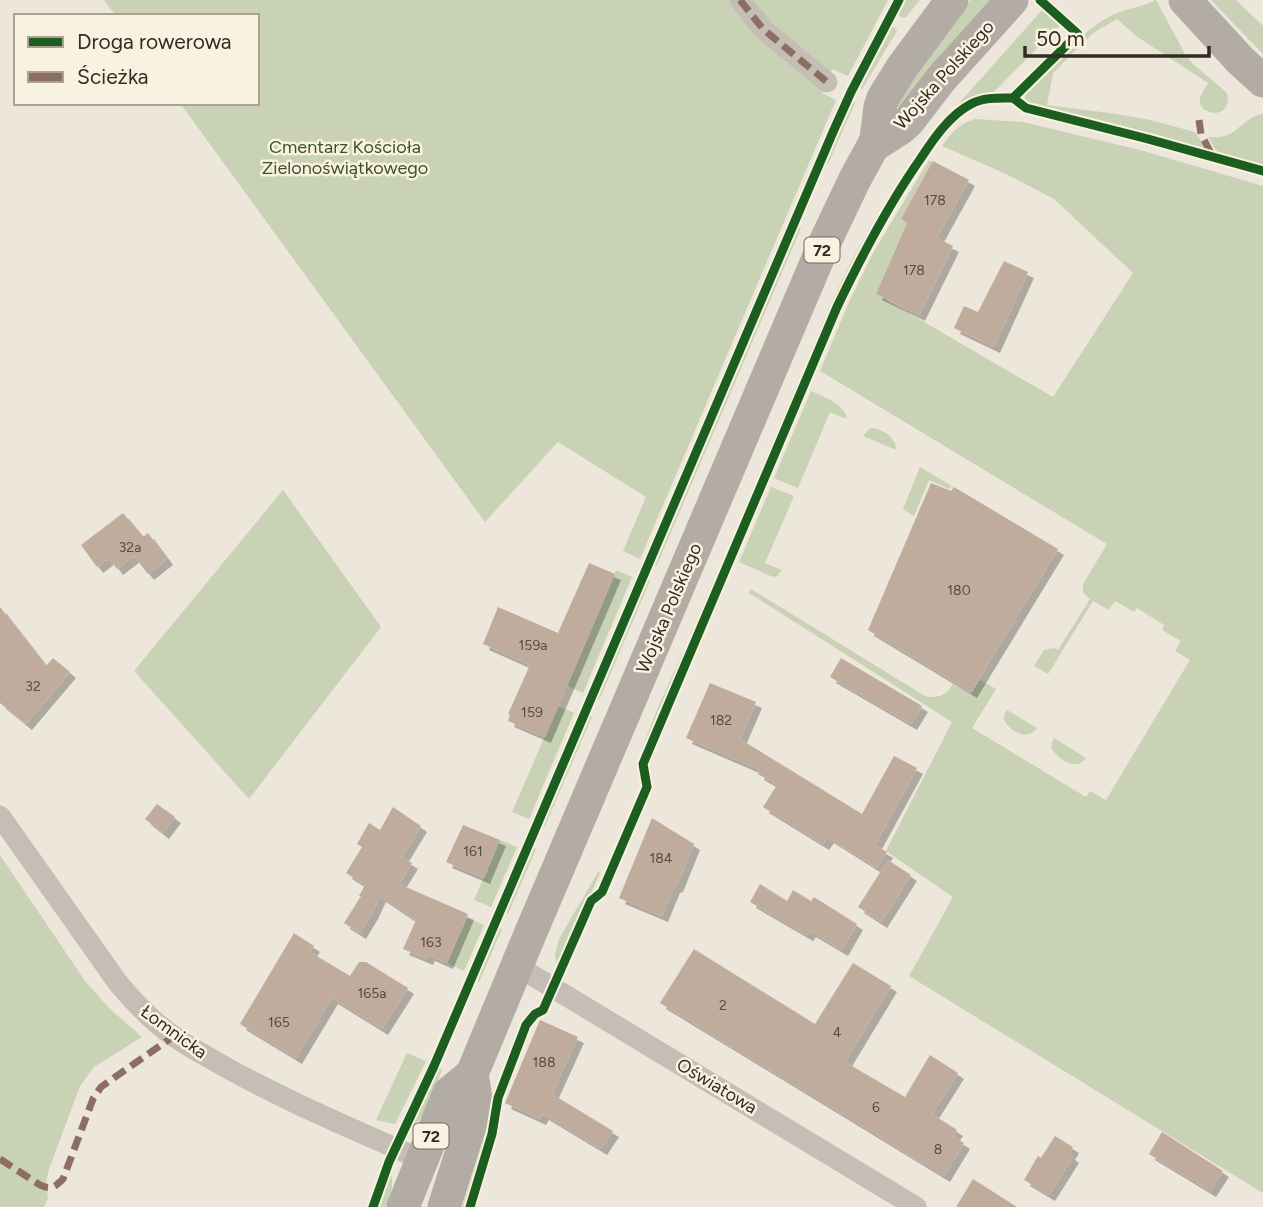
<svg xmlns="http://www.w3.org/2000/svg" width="1263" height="1207" font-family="Figtree,sans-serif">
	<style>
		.green { fill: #c9d2b4 }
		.building { fill: #c0ac9c; filter: url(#shadow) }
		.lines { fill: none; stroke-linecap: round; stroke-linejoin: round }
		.street { stroke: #c4beb5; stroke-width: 21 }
		.primary { stroke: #b2aca4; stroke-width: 33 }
		.quiet { stroke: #8d6e63; stroke-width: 7; stroke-dasharray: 14 7; stroke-linecap: butt }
		.cycleway-casing { stroke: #faf2e1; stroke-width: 13 }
		.cycleway { stroke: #1b5e20; stroke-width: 9 }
		.labels { text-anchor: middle; stroke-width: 5; stroke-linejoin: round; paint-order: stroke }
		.number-label { font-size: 14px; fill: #574b42 }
		.shield { fill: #faf2e1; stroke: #6f675d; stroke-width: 2 }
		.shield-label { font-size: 16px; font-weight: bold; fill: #342b24 }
		.street-label { font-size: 18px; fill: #342b24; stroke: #faf2e1 }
		.park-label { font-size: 18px; fill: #3c5327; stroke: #faf2e1 }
	</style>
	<defs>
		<filter id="shadow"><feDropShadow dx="6" dy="6" stdDeviation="0" flood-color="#0004"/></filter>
	</defs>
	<rect width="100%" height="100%" fill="#ece6db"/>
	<path class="green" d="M104 0H888L848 76 832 69 822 93 836 100 640 559 623 551 646 497 558 442 485 522 180 103H257V16H116Z
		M903 0H920L906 17 903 18 896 14Z
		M971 0H995L900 108 896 106 897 101 954 19Z
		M1156 0 1185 54 1192 63 1227 93C1234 121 1196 116 1200 98 1201 94 1206 87 1208 83L1136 36 1117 19 1093 33 1053 73 1047 105 1117 114 1150 120 1195 132 1207 150 1149 134 1028 104 1024 102 1025 95C1048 71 1085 26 1115 14 1128 8 1143 7 1156 0Z
		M1211 0H1236L1263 26V54Z
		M1043 9 1060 25 991 95C986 96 979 96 974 98 956 105 943 125 931 138L929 137Z
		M890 25 896 29 897 31 862 89 857 86Z
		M850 101 855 103 828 164 825 163 798 226 801 228 657 565H655L652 564Z
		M1260 114H1263V167L1219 155 1208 137C1237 140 1237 122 1260 114Z
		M975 119 1023 122 1144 151 1263 186V1193L909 976 953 897 886 851 952 722 749 593 751 589 925 696C938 699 946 695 953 684L971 694 980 680 996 689 972 728 1086 797 1090 791 1106 800 1190 660 1175 651 1181 641 1162 630 1164 625 1137 608 1134 612 1115 601 1109 610 1093 601 1048 674 1034 666 1044 650 1054 648 1058 650 1090 599 1083 593V584L1107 544 820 371 849 302 874 251 929 160 933 162 901 219 907 223 876 294 1053 397 1133 273 1054 199 1006 174 942 146C951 133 960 123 975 119Z
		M919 151H922C875 220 842 287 810 363L808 359C824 320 840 281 861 244 879 212 898 181 919 151Z
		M797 384 800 385 728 557 725 555Z
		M811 391C824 397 845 404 847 419L830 412 798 488 774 478Z
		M873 428C884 430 897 438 896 450L863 436 869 429Z
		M920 467 952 486 949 489 929 480 914 516 903 509Z
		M771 487 794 496 765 563 782 570 777 576 773 577 739 562Z
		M283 490 381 627 249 799 134 671Z
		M616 570 632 577 583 693 567 686Z
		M645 579 650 581 600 698 598 700 595 698Z
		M719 579 693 638 690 636 714 580Z
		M684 650 687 651 639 765C647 725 668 687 684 650Z
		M558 706 574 713 529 819 512 812Z
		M1007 710 1037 728C1027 742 1009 731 1003 718Z
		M587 714 592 717 545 826 541 825Z
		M1054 738 1086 758C1076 772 1057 759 1051 747Z
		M500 840 517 847 491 907 474 900Z
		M531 847 536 849 508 914 503 912Z
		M0 855 85 981 109 1008 142 1037 94 1067 80 1086 49 1169 46 1183 48 1199 44 1207H0Z
		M598 872 600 873 558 969 555 956 559 939Z
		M467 918 484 925 464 971 447 963Z
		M497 927 502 929 479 982 474 980Z
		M407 1053 426 1061 395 1124 376 1120Z
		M437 1067 442 1070C434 1089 428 1119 408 1129Z
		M495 1101 489 1134 467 1207H462Z
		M390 1169C394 1183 392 1193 386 1207L376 1206Z"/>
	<path class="building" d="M933 161 969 180 937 238 953 246 919 315 876 294 907 223 901 219Z
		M1004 261 1028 272 994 347 954 328 964 306 978 312Z
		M931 483 951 491 954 487 1058 549 971 692 868 630Z
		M123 513 143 537 148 533 167 559 148 574 134 556 117 569 109 558 97 567 81 545Z
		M589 563 615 574 545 737 508 721 510 715 508 714 530 665 483 644 498 607 558 633Z
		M0 607 46 666 53 658 70 672 26 724 0 703Z
		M841 658 922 706 911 724 830 677Z
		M710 683 756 702 740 739 862 814 894 756 917 768 875 845 887 852 877 868 828 837 823 844 763 807 777 785 758 774 760 770 686 738Z
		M157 804 175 817 163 833 145 819Z
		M393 807 421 826 402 857 412 863 399 884 468 914 447 963 429 955 427 959 403 949 416 920 380 896 372 913 360 933 344 923 361 896H359L365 885 346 873 362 847 357 844 369 823 380 830Z
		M652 818 694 844 677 886 674 887 662 916 619 898Z
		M463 825 500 840 484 878 446 862Z
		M888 860 911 875 881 922 858 907Z
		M760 884 787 901 793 890 811 901 814 897 857 924 842 950 810 931 807 935 750 902Z
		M294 933 314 946 310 952 350 976 359 962H366L408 988 382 1029 332 998 296 1058 240 1024Z
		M694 949 815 1024 853 963 891 986 845 1062 905 1097 930 1055 958 1073 932 1114 957 1130 953 1136 964 1143 944 1176 660 1003Z
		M540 1020 578 1037 552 1094 613 1131 601 1149 543 1114 540 1119 505 1103Z
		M1162 1132 1223 1171 1210 1191 1149 1154Z
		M1055 1136 1073 1147 1069 1154 1073 1157 1049 1195 1024 1180 1038 1156 1041 1158Z
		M973 1179 1017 1207H956Z"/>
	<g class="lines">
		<path class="street" d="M740 0 763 29 827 82
			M0 816 118 983C128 995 139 1007 151 1018 173 1039 201 1053 227 1068 290 1103 356 1130 422 1160
			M517 966 916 1207"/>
		<path class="primary" d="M1185 0 1240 60 1263 81
			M873 146 901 128 908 122 941 79 1012 0
			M403 1207 449 1093 472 1074 531 932 825 242 855 179 873 146 876 139 880 107 883 98 903 66 952 0
			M444 1207 477 1104 472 1074"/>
		<path class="quiet" d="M740 0 763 29 827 82
			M1199 120 1201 134 1214 159
			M0 1159 40 1185C51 1190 55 1187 63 1179L93 1099 101 1087 174 1036"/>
		<g class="cycleway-casing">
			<path id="cycleway" d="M1040 0 1078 34 1013 98 1026 108 1148 139 1263 171
				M373 1207 389 1162 434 1066 833 132 851 92 899 0
				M470 1207 492 1134 498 1098 526 1025 535 1014 543 1010 591 901 602 892 647 787 643 764 837 307C862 255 888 205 921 158 934 138 950 115 971 104 984 97 999 98 1013 98"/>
		</g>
		<use href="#cycleway" class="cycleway"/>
	</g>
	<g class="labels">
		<g class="number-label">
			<text x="935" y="205">178</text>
			<text x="914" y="275">178</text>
			<text x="130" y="552">32a</text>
			<text x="959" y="595">180</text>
			<text x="533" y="650">159a</text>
			<text x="33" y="691">32</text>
			<text x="532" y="717">159</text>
			<text x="721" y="725">182</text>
			<text x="473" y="856">161</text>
			<text x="661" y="863">184</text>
			<text x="431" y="947">163</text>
			<text x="372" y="998">165a</text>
			<text x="723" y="1010">2</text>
			<text x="279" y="1027">165</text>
			<text x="837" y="1037">4</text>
			<text x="544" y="1067">188</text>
			<text x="876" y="1112">6</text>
			<text x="938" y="1154">8</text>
		</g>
		<g class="shield">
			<rect x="804.5" y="237.5" width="35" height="25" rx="5"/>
			<rect x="413.5" y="1123.5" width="35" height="25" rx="5"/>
		</g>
		<g class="shield-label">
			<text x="822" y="256">72</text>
			<text x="431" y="1142">72</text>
		</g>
		<g class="street-label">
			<text transform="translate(944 75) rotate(-48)" y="6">Wojska Polskiego</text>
			<text transform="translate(669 608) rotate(-67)" y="6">Wojska Polskiego</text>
			<text transform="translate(174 1032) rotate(36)" y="6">Łomnicka</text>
			<text transform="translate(717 1086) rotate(31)" y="6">Oświatowa</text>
		</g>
		<g class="park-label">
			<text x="345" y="153">Cmentarz Kościoła<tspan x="345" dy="21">Zielonoświątkowego</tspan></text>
		</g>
	</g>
	<rect x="14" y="14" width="245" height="91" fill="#faf2e1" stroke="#aba295" stroke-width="2"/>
	<rect x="28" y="37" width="35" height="10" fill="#1b5e20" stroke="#aba295" stroke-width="2"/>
	<text x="77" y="49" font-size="21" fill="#342b24">Droga rowerowa</text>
	<rect x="28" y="72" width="35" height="10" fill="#8d6e63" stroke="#aba295" stroke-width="2"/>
	<text x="77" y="84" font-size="21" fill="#342b24">Ścieżka</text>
	<path d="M1025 46v10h184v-10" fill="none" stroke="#342b24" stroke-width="3.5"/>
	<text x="1036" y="46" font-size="21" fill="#342b24" stroke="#faf2e1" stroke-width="5" paint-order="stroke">50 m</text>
</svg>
